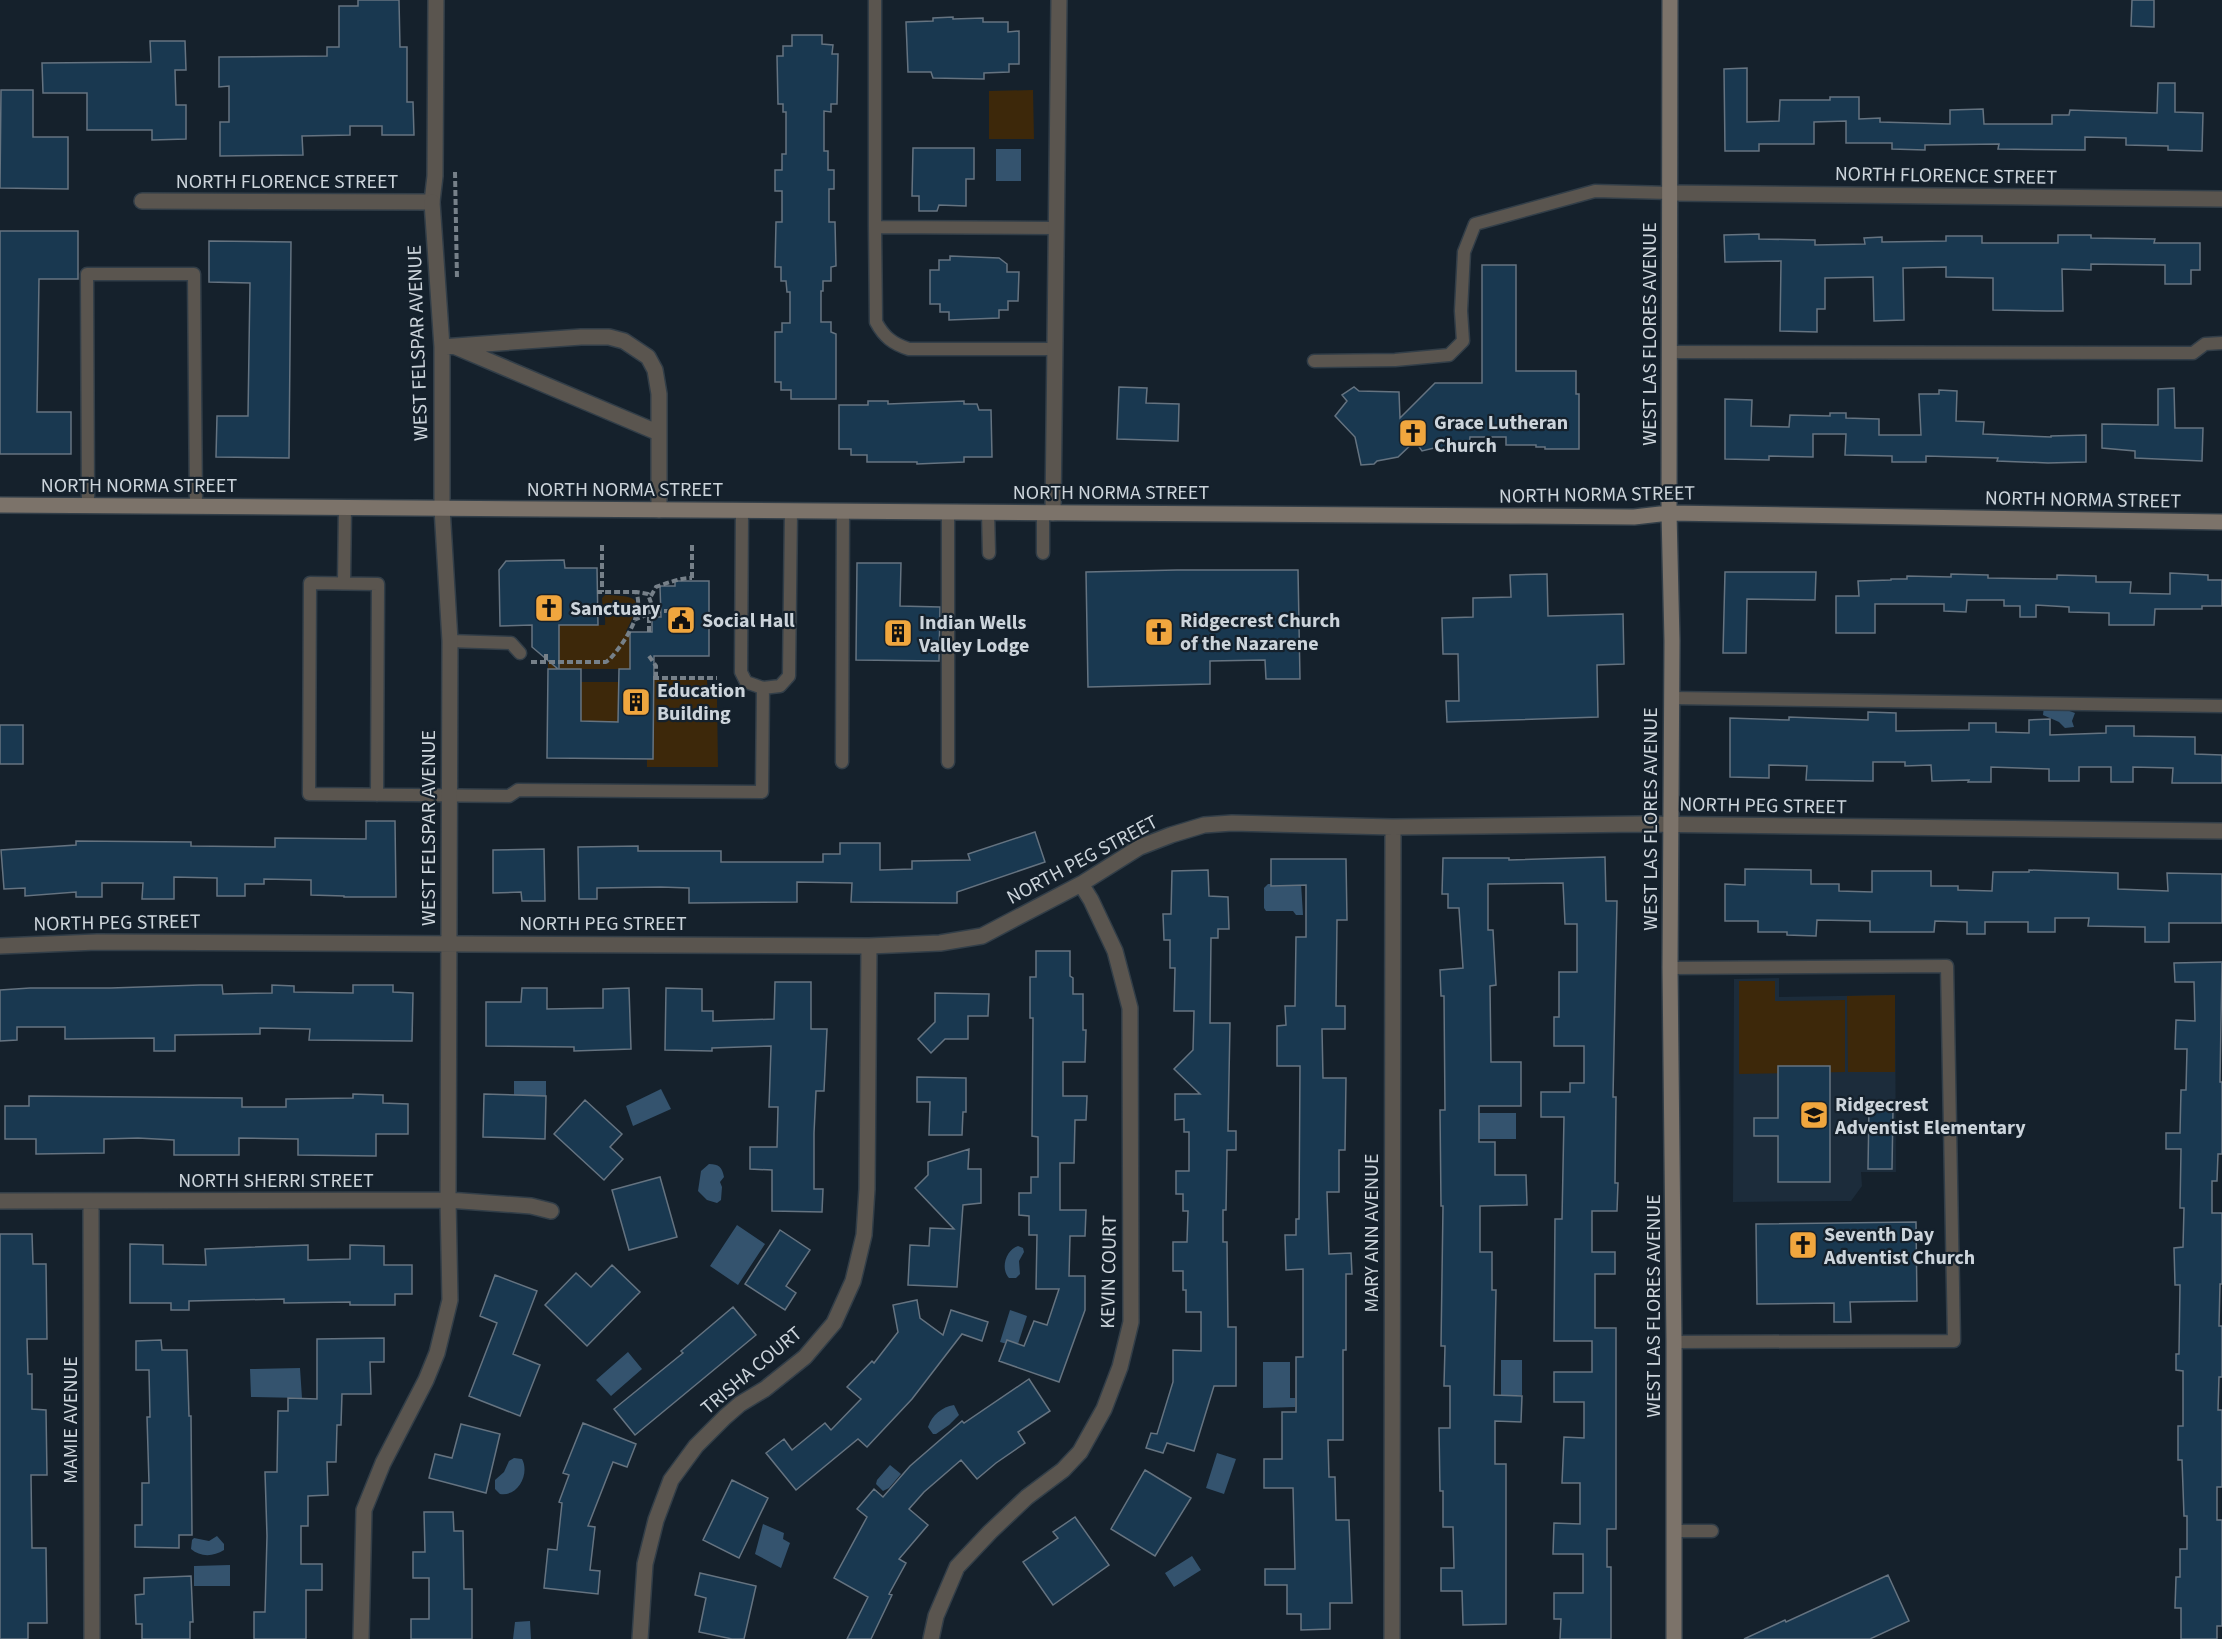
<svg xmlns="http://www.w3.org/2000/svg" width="2222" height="1639" font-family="'Source Sans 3',sans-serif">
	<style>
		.built { fill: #1c2c3b }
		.green { fill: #3d280a }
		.water { fill: #34536e }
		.building { fill: #193850; stroke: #657380; stroke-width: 1.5 }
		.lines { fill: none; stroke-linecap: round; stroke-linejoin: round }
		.service-casing { stroke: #323e48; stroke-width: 15 }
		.minor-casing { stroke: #323e48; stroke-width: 18 }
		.tertiary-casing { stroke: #323e48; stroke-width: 18 }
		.secondary-casing { stroke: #323e48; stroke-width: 18 }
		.path { stroke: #768089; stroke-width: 4; stroke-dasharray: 6 3; stroke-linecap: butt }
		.service { stroke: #5a554f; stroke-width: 12 }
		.minor { stroke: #5a554f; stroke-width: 15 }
		.tertiary { stroke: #5a554f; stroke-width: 15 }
		.secondary { stroke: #7c736a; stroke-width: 15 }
		.labels { text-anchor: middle; stroke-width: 4.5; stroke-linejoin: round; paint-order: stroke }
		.street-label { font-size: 20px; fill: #ccd4db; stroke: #15212c }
		.poi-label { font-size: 20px; font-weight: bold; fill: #ccd4db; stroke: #15212c; text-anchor: start }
	</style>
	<rect width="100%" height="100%" fill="#15212c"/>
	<path class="built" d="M1779 978V997L1895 995 1896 1172H1861L1862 1186 1851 1201 1733 1202 1734 979Z"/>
	<path class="green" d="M1033 90 1034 139H989V91Z
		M605 595C641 596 643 599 626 631L630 632V669H548V654L553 640H559V625H605C606 615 602 607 602 598Z
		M653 680H707L708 699H717L718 767H647V759H652Z
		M581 682H619L618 722 581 721Z
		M1739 981H1775V1001L1845 1000V1072L1739 1074Z
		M1895 995V1072H1848L1847 996Z"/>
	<path class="water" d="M996 149H1021V181H996Z
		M2044 706 2064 709 2075 713 2072 721 2074 727 2065 728 2059 722 2043 715Z
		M1301 883 1303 915H1296L1293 911H1266L1264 908V888L1268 884Z
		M514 1081H546V1099H514Z
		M661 1089 671 1109 633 1126 626 1106Z
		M1478 1113H1516V1139H1477Z
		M709 1164C719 1164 722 1167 724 1177L720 1182 722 1187 721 1200 717 1203 707 1200 698 1191 701 1171Z
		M737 1225 765 1244 738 1285 710 1266Z
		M1018 1246 1023 1248 1024 1252 1019 1261 1020 1274 1016 1278H1009C1000 1268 1006 1250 1018 1246Z
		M1010 1310 1027 1316 1017 1347 1000 1342Z
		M628 1352 642 1369 611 1396 596 1380Z
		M1501 1360H1522V1395H1501Z
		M1263 1362H1290V1398H1295V1407L1263 1408Z
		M300 1368 302 1398 251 1397 250 1369Z
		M954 1405 959 1415 949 1425 936 1434H933L928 1427C932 1415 942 1407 954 1405Z
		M1217 1453 1236 1459 1224 1494 1206 1488Z
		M514 1458 522 1459C530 1474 518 1497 500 1494L495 1489V1480L504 1472 509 1461Z
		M890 1465 901 1474 889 1488 883 1491 876 1484 877 1480Z
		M763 1524 784 1533 783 1539 790 1543 781 1568 755 1554Z
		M217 1536 224 1544V1550C213 1557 200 1557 191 1549L192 1540 194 1538 209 1541Z
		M1192 1556 1201 1570 1174 1587 1165 1573Z
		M230 1565V1586H194V1566Z
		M530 1621 531 1639H513L515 1622Z"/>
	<path class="building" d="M358 0H399L400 47H407V102H413L414 135H382V126H350V135L302 136 303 155 220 156V122H229V86L219 87V57L327 56V47H339V6H358Z
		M2132 0H2154V27L2131 26Z
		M953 17V19L983 18V22H1008V32L1019 31V64H1009V72L984 73V79L933 78 931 72H908L906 22 933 21V18Z
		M792 35H822V44L833 45 832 54H838L837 104H831V112L824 111V151H828V170H834V189H829V222H835L836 266 831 267V281H823V291H821V322H831V332L836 334V399H791V390H781V382H775V332H782V323H790V292H787L786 281H781V267H775L776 222H782V191H775V170H782V154H786V112H783V104H778L777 56H783V46H792Z
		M150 41H185L186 70H175L176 105H186V139L152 140V130H87V93H43L42 63 151 62Z
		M1747 68V122L1779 121 1780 100H1830V97H1859V119L1880 118V122L1950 124V110L1983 109 1984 124H2052V115H2069L2070 110 2157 113 2158 83H2175V112L2203 113 2202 151 2168 150V146L2126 145V138L2085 137V150L1998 149 1999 144 1925 145V150L1892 149V143H1846V121L1814 122V144H1759V151H1725L1724 69Z
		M1 90H33V137H68V189L0 188Z
		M913 148H974V179H966V206L939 205 937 211H919V196H912Z
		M0 231H78V279H39L37 412H71V454H0Z
		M1759 234V239L1815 240V245L1865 244 1864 238 1882 237V242L1946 241V236H1982V243H2058V235H2091V238L2155 239 2154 243H2200V270H2191V284H2165V265L2091 264V270L2062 269 2063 311H2047L1993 310V278L1946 277V267L1903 268 1904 320 1874 321 1873 277 1825 278V309H1817V332L1780 331 1781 261 1725 262 1724 235Z
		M209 241 291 242 289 458 216 457 217 416H248L250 283 209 282Z
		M950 256 999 258 1007 264V272H1019L1018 301H1008V310H999V318L949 320V312H940V304H930V270H939V260H950Z
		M1482 265H1516V371H1576V394H1579V449H1545V447H1536V445H1506V437H1470L1469 450 1434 448 1422 451 1415 441 1398 457 1377 461 1374 464 1361 465 1355 437 1335 416 1347 401 1342 395 1354 387 1359 391 1399 392 1400 418 1435 383H1482Z
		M1119 387 1147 388 1146 403 1179 404 1178 441 1117 439Z
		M2174 388 2175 428H2203L2202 461 2135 458V451L2102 448V424L2158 425V389Z
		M1939 390 1957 391 1956 421 1984 422 1983 434 2051 437V436L2086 435V462L2048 463 1997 461 1998 458 1926 456V462H1892V456L1845 455 1846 434H1813V457L1769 456V460L1725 459V399L1752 400 1751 426 1789 427 1790 415 1830 416V413H1846V418L1879 419V435H1921L1919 394H1939Z
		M868 401H888V404L964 401V404H977L979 410H991L992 457H964V462L917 464V462H867V455H851V449H839V405H868Z
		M564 560 565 568H597L598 625H559V669H581V721L618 722 619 669H630V632H652V617H661L660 586H675V581H709V656H654L653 759 547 758 548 669H558L532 647V625L500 626 499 570 506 561Z
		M857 563H901L900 606 940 607 939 661 856 660Z
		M1177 570H1298L1300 679H1266L1265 660 1210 661V684L1088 687 1086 572Z
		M1725 572H1816L1815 600 1747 599 1746 653H1723Z
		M2170 573 2208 575V580H2222V606H2202V609H2155L2154 625H2109V613L2069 612V607L2036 605V617H2020V606H2004V600H1967L1966 612 1944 611V604H1875V633H1836V596H1859L1858 581 1891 580V579H1907V576L1951 577V574L1988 575V578L2057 579V575L2096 576V582H2131L2130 593 2170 594Z
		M1547 574 1548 616 1623 614 1624 664 1597 665 1598 717 1447 722 1446 701H1459L1458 654H1443L1442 618 1473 617V598L1511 597 1510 575Z
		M1868 712 1896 713V731L1969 730V723H1996V732L2029 733V720L2050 719V735L2106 733V726H2134V736L2195 737V754L2222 755V783H2172L2173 768 2133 767V782H2111V767H2079V781H2049V769L1991 767V782H1968L1969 780 1932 781 1931 765 1905 766V762H1873V781L1806 780 1807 766 1769 765V778L1730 777V718L1789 720V717L1868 720Z
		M0 725H23V764H0Z
		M366 821H395L396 897H344V896L311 895V880L264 879V884H245V896H217V878L174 877V899H142L143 883H102V897H76V892L25 896V888L4 889 1 850 76 845V841L191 842V846L275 847V838L366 839Z
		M1035 832 1045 862 957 892V903L851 902 852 883 797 882V902L689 903V888L661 887 597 888V899H579L578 847 638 846V851H721V862H823V854H840V843H880V870L912 869V861L970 860 968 854Z
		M544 849 545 901H522L521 892 493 893V850Z
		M1605 857 1606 901H1617L1613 1097H1616L1615 1183H1618L1617 1211H1592V1252H1615V1274H1595V1328H1616V1529H1607V1567H1611V1639H1560L1561 1619H1554V1593H1583V1554H1553L1554 1523 1580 1524V1483H1562L1564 1437 1584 1438V1402H1554V1372H1592V1341H1554L1555 1219H1562L1564 1117H1541V1092H1570V1083H1584V1046H1554V1017H1559V972H1577V924H1565L1563 883 1488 884V930H1493L1496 985 1490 986 1491 1062H1521V1106H1479V1142H1495V1175H1526L1527 1205 1480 1206V1252H1492V1290H1496L1494 1395 1522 1396 1521 1422 1495 1421V1464H1506V1624L1463 1625 1462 1591H1441V1568H1454L1453 1527H1443V1491H1440L1439 1428H1450V1386H1444L1445 1346H1441L1443 1206H1441L1440 1110H1445L1444 996H1441L1440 970 1463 968 1459 908H1448V894H1442L1443 858H1509V860Z
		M1271 859H1346L1347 920H1337L1336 1006H1345V1029H1322L1323 1078H1346L1345 1150H1339V1192H1327L1329 1254 1351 1253 1352 1274H1346V1350H1343V1440H1328L1329 1477H1335L1336 1520H1349L1352 1603H1330V1629L1301 1630V1614H1287V1585H1265V1569H1295L1293 1488H1264V1459H1282V1412H1296V1357H1303V1269L1286 1270 1285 1235H1296V1219H1299L1300 1066H1277V1026L1286 1025 1285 1006H1295L1296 937H1306V885L1271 886Z
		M1745 869 1811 870V884H1839V891L1872 892V871H1931V886H1958V890L1992 891 1993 872H2029V870L2118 873V889L2168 891 2167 873 2222 874V923H2169V942H2145V927L2088 926 2089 918H2055V932H2028V922H1985V934H1967V922L1935 921 1934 932H1870V921L1817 920 1816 936 1787 935V932H1758V921H1725V884L1745 885Z
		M1208 870 1209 896 1228 897 1229 929H1218V938H1211L1210 1023H1230L1228 1131H1236V1150H1227L1226 1210H1223V1242H1227L1228 1327H1236V1386H1214L1194 1451 1167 1443 1163 1453 1146 1448 1151 1433 1157 1434 1173 1382V1350L1201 1351V1312H1186V1290H1183V1271H1173V1242H1187L1188 1211H1183V1194H1176V1171H1189V1132H1184V1119L1175 1120V1094H1200L1174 1069 1193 1050 1194 1011H1174L1175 968H1170V940H1164L1163 914H1171L1172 871Z
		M1036 951H1070V976L1073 978V994H1083V1030H1086L1085 1062H1063V1096H1087L1086 1120H1075L1074 1163H1060V1210H1086L1085 1236H1070L1069 1276H1085V1310L1059 1382 999 1361 1007 1340 1024 1346 1034 1321 1047 1325 1059 1289H1036L1037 1235H1029V1216L1019 1215V1193H1031V1177H1038V1137L1032 1136 1033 1018H1030V977H1036Z
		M2222 962 2220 1082H2222V1154H2218L2217 1181H2212V1213H2222V1284H2220L2219 1326H2222V1377H2219L2218 1410H2222V1487H2217V1520H2222V1626H2217V1639H2181V1608H2175L2176 1577H2180V1549H2187V1516H2184L2182 1460H2178V1426H2183V1371L2176 1370V1354H2179L2180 1285H2175L2174 1248 2183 1247 2184 1208H2180L2181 1149H2166V1133H2180L2181 1090H2186L2187 1049H2175L2176 1020 2195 1021 2194 982H2175L2174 963Z
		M775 982H811V1029H827L824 1091H816L814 1133V1189H823L822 1212 772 1211V1170L750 1169V1147H777L778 1107H769L771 1046 712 1048V1051L665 1050 666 988 702 989V1011H713V1021L774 1019Z
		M200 985H222L223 994 272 993V985L294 986V992L353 993V985H393V992L413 993 412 1041 309 1040 310 1029 260 1028V1034L175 1035V1051H154V1038L65 1039V1027H17V1040L0 1041V990L30 988H111Z
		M522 988H547V1009L603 1008V989L629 988 631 1049 574 1051V1047L486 1046V1002H521Z
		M935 993 989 994 988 1016H968V1039H945L931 1053 918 1039 935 1022Z
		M1778 1066H1830V1182H1778V1136H1754V1118H1778Z
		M917 1077 966 1078V1112H963L962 1135H929L930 1102H917Z
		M353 1094 383 1095V1103L408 1104V1134H376V1156L298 1155V1139L239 1138V1155H174V1140L138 1138 104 1139V1153L36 1154V1139H5V1106H29V1096L242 1098V1107H286V1099L353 1098Z
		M484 1094 546 1096 545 1139 483 1137Z
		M585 1100 622 1134 610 1147 623 1159 604 1180 554 1134Z
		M1869 1107 1893 1108 1892 1169H1868Z
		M969 1149 968 1169H981V1203L963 1205 957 1287 908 1285 910 1245 929 1246 930 1228 954 1229 915 1188 928 1175V1162Z
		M660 1177 677 1237 629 1250 612 1190Z
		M1916 1222 1917 1301 1850 1302 1851 1322H1834V1303L1757 1304 1756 1224Z
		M780 1230 810 1250 786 1286 796 1293 785 1310 745 1284Z
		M0 1234H32L33 1264H46L47 1339H27L28 1374H32V1409L46 1410 47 1475H31L32 1548H46L47 1623H28V1639H0Z
		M130 1244 163 1245V1264L206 1265 205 1249 308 1245V1260L350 1259V1245L384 1246V1265H412V1294H395V1305H350V1302L284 1303V1299L189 1301V1310H171V1303H130Z
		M612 1265 640 1292 587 1346 545 1305 576 1273 591 1287Z
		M495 1275 537 1291 513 1354 540 1365 520 1416 469 1396 497 1323 480 1316Z
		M917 1300 920 1318 943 1335 951 1310 988 1322 982 1341 962 1334 912 1399 867 1447 858 1439 796 1490 766 1453 784 1439 792 1450 825 1423 831 1430 861 1399 847 1387 872 1361 874 1363 898 1332 893 1305Z
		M733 1307 756 1335 635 1435 614 1409 683 1353 681 1351Z
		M384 1338V1362H370L371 1394H342L341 1425H337L336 1462H327L328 1495 308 1496V1526H301V1564H322V1590H306V1639H254V1612H265L267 1536 265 1472H277L278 1411H288V1398L317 1399V1339Z
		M161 1340 162 1350H187L189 1416H191L192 1535H179V1548L135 1547V1525H142V1483H149L147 1417H150L149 1370H136V1341Z
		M1029 1379 1050 1411 1018 1432 1025 1443 996 1463 977 1479 961 1460 924 1492 909 1509 928 1525 899 1559 906 1563 889 1594 892 1595 871 1639H847L868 1597 834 1578 867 1517 857 1509 874 1489 883 1497 910 1466 962 1421 964 1423Z
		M583 1423 636 1444 627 1467 613 1462 588 1526 595 1527 590 1570 600 1571 598 1594 544 1588 548 1549 557 1550 562 1503 559 1502 569 1475 563 1473Z
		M461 1424 500 1434 486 1493 429 1478 435 1454 452 1458Z
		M1145 1470 1191 1498 1155 1556 1111 1529Z
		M732 1480 768 1498 739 1558 703 1540Z
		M424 1512H453L454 1531H463L464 1589H472V1639H411V1619H429V1578H413V1552H425Z
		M1075 1517 1109 1565 1053 1605 1023 1562 1058 1538 1053 1532Z
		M700 1573 756 1586 744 1639H732L699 1632 706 1598 695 1595Z
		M1888 1575 1909 1621 1870 1639H1744L1785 1620 1786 1622Z
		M191 1576 193 1622H190V1639H142V1624H136L135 1595 144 1594V1578Z"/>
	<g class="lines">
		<g class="service-casing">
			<path id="service" d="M875 0V227L1055 228
				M875 227 876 322C884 337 893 344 909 349H1054
				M1669 352 2193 353 2205 344 2222 343
				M1314 361 1395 360 1449 355 1463 341 1461 311 1464 252 1475 224 1595 191 1670 193
				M88 505 87 274H194L196 506
				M742 510 741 672 746 682 763 688 780 686 789 676 791 511
				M948 512V762
				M988 512 989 553
				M1043 553V513
				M344 583 345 507
				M450 641 511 643 520 653
				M1671 698 2222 706
				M842 762 843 511
				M377 795 378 584 310 583 309 794 509 796 518 790 762 792 763 688
				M1670 968 1947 966 1954 1341 1674 1342
				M1674 1531H1712"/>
		</g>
		<g class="minor-casing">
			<path id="minor" d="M1670 193 2222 199
				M142 201 432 202 435 176 436 0
				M1053 513 1059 0
				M0 946 97 942 869 946 940 943 982 936 1081 884 1140 847 1171 835 1204 825 1232 823 1393 827 1640 824 2222 831
				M0 1201 448 1200 531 1206 551 1211
				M91 1202 92 1639
				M361 1639 364 1510 383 1463 426 1380 437 1353 450 1300 448 1200 450 641 442 508
				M640 1639 645 1564 656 1520 671 1480 696 1446 725 1417 740 1404 765 1389 805 1357 834 1323 853 1281 864 1235 867 1189 869 946
				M931 1639 936 1616 957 1567 990 1532 1027 1497 1063 1470 1080 1452 1104 1409 1120 1367 1131 1322 1130 1008 1115 951 1091 900 1081 884
				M1392 1639 1393 827"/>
		</g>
		<g class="tertiary-casing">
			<path id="tertiary" d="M432 202 442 347V508
				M442 347 581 337H609L624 341 648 357 655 370 659 394V510
				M456 347 659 433"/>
		</g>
		<g class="secondary-casing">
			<path id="secondary" d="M1670 0 1669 513 1672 641 1670 968 1674 1342V1639
				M0 505 1511 516 1634 517 1669 513 2222 522"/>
		</g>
		<path class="path" d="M455 172 457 279
			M602 545V592
			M692 545V580
			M651 596 656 587C668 583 679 578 692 578
			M670 617V611H675
			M634 620 646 615 652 606 648 594 636 592
			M709 622H717
			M649 632V611H670
			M546 654V662
			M649 656 656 666V678
			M531 662H606L610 659C624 643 645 613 636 592H597
			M653 678H717"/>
		<use href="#service" class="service"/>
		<use href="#minor" class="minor"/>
		<use href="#tertiary" class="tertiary"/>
		<use href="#secondary" class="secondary"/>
	</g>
	<defs>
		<g id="church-square" transform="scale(1.5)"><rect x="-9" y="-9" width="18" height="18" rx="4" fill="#f0a63e" stroke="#15212c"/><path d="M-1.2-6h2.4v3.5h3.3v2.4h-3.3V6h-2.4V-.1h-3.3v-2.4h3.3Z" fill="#111"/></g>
		<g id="civic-square" transform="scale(1.5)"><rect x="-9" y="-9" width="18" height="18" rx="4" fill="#f0a63e" stroke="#15212c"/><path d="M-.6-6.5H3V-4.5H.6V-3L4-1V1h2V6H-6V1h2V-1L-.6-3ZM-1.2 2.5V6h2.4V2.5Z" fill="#111"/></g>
		<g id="building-square" transform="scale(1.5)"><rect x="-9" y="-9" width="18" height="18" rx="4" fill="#f0a63e" stroke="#15212c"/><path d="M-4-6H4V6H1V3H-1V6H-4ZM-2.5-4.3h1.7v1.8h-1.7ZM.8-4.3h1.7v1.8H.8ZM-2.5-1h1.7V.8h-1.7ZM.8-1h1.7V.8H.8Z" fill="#111"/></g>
		<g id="school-square" transform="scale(1.5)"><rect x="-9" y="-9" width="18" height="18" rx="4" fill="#f0a63e" stroke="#15212c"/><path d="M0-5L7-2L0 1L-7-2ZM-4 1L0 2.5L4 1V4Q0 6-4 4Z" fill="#111"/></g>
	</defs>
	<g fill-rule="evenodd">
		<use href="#church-square" x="1413" y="433"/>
		<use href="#church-square" x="549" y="608"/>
		<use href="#civic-square" x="681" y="620"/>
		<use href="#church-square" x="1159" y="632"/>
		<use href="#building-square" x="898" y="633"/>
		<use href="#building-square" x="636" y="702"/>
		<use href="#school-square" x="1814" y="1115"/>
		<use href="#church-square" x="1803" y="1245"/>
	</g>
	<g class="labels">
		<g class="street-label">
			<text transform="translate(1946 175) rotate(1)" y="7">NORTH FLORENCE STREET</text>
			<text x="287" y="188">NORTH FLORENCE STREET</text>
			<text transform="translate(1649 334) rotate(-90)" y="7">WEST LAS FLORES AVENUE</text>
			<text transform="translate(417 343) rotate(-92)" y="7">WEST FELSPAR AVENUE</text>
			<text x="139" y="492">NORTH NORMA STREET</text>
			<text x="625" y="496">NORTH NORMA STREET</text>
			<text x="1111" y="499">NORTH NORMA STREET</text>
			<text transform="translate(1597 494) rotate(-1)" y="7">NORTH NORMA STREET</text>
			<text transform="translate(2083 499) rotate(1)" y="7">NORTH NORMA STREET</text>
			<text transform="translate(1763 805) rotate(1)" y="7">NORTH PEG STREET</text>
			<text transform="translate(1650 819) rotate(-90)" y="7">WEST LAS FLORES AVENUE</text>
			<text transform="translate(428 828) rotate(-90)" y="7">WEST FELSPAR AVENUE</text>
			<text transform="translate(1082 859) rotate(-28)" y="7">NORTH PEG STREET</text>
			<text transform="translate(117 922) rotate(-1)" y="7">NORTH PEG STREET</text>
			<text x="603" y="930">NORTH PEG STREET</text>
			<text x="276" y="1187">NORTH SHERRI STREET</text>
			<text transform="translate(1371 1233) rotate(-90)" y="7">MARY ANN AVENUE</text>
			<text transform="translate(1108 1272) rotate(-89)" y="7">KEVIN COURT</text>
			<text transform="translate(1653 1306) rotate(-90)" y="7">WEST LAS FLORES AVENUE</text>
			<text transform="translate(751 1370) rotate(-40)" y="7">TRISHA COURT</text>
			<text transform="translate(70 1420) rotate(-90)" y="7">MAMIE AVENUE</text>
		</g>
		<g class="poi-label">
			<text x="1434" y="429">Grace Lutheran<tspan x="1434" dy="23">Church</tspan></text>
			<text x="570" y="615">Sanctuary</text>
			<text x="702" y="627">Social Hall</text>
			<text x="1180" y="627">Ridgecrest Church<tspan x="1180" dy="23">of the Nazarene</tspan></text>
			<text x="919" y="629">Indian Wells<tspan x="919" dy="23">Valley Lodge</tspan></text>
			<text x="657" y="697">Education<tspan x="657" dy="23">Building</tspan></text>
			<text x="1835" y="1111">Ridgecrest<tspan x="1835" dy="23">Adventist Elementary</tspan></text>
			<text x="1824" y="1241">Seventh Day<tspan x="1824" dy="23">Adventist Church</tspan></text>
		</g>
	</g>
</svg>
